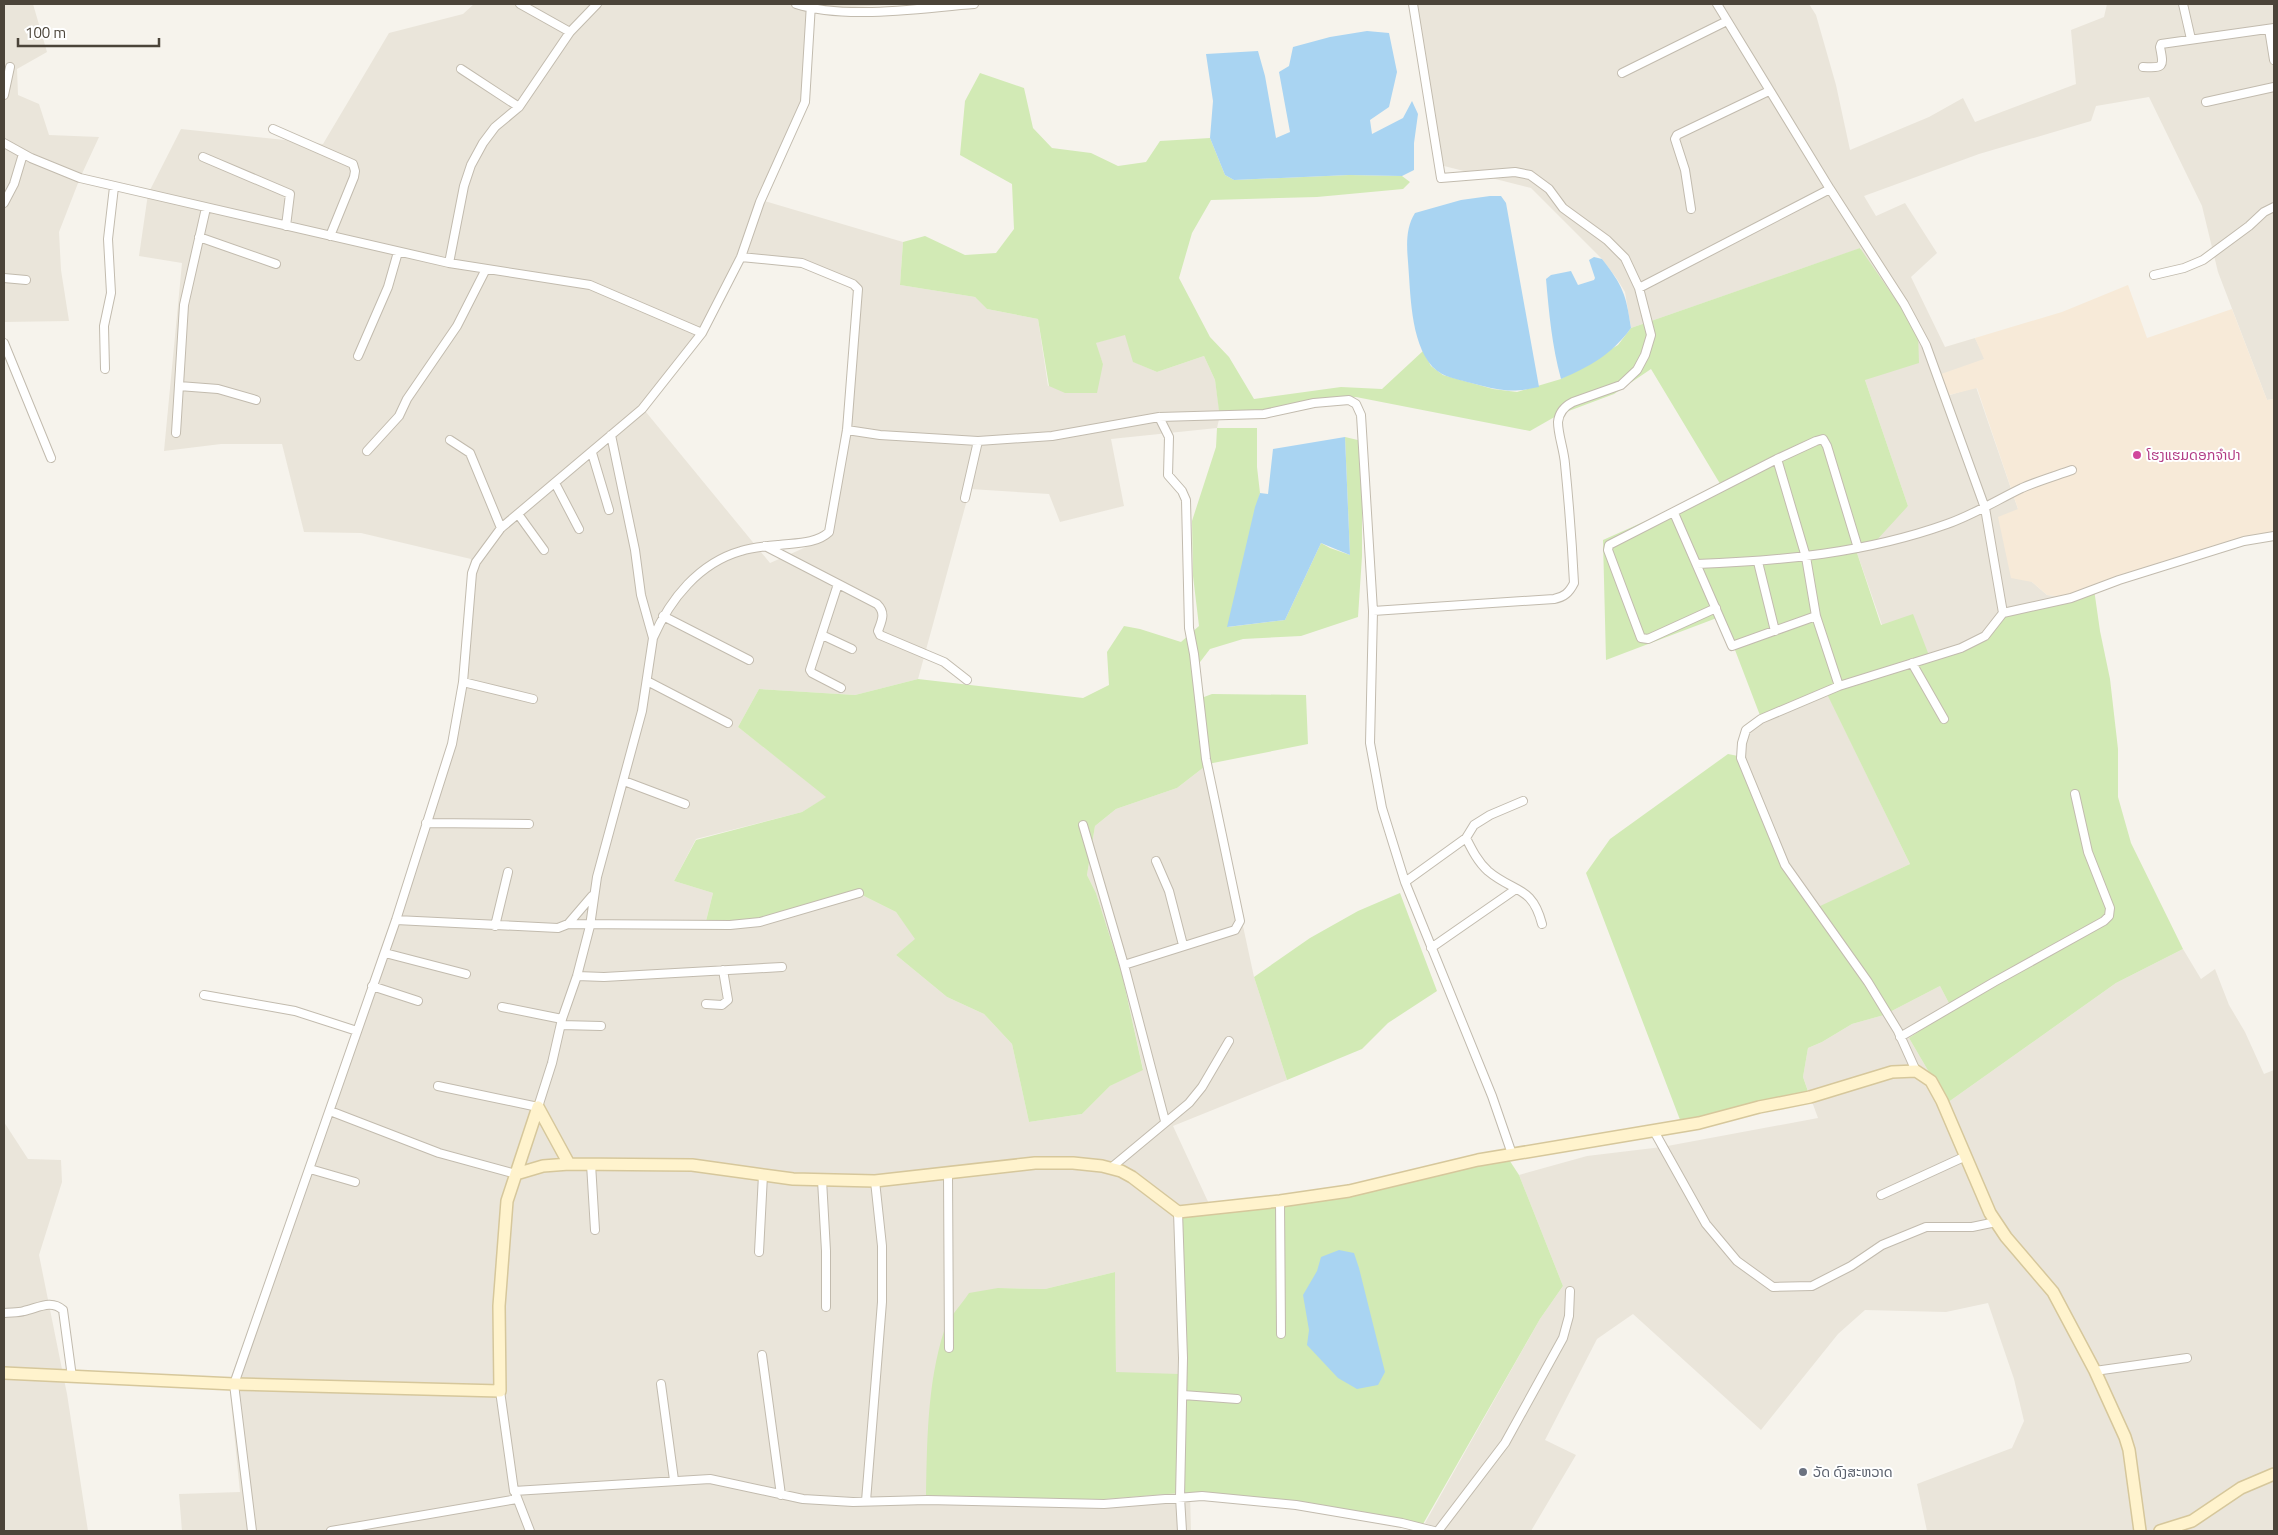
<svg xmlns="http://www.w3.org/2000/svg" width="2278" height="1535" font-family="'Titillium Web','Noto Sans Lao',sans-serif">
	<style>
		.residential { fill: #eae5da; fill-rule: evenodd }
		.commercial { fill: #f7ead8 }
		.green { fill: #d2eab5 }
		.water { fill: #a9d4f2 }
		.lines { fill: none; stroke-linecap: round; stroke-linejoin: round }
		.street-casing { stroke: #c2bbae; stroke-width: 10 }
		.secondary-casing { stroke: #d6c79b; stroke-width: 14 }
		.street { stroke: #fff; stroke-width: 8 }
		.secondary { stroke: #fff3cd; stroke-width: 11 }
		.hotel-dot { fill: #d1479c; stroke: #fff; stroke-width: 2 }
		.worship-dot { fill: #6b7280; stroke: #fff; stroke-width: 2 }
		.labels { text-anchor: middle; stroke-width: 4; stroke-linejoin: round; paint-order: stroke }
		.hotel-label { font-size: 14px; fill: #b23c85; stroke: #fff; text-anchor: start }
		.worship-label { font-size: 14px; fill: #5b616d; stroke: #fff; text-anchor: start }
	</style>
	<rect width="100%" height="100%" fill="#f6f3ec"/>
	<path class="residential" d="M4 4H33L47 52 17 69 18 95 39 104 49 135 99 137 80 178 59 232 61 270 69 321 4 322Z
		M474 4H900L808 10 802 99 758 199 903 242 900 285 975 297 987 309 1038 319 1048 386 1103 364 1095 343 1126 334 1134 362 1157 372 1204 356 1215 380 1220 415 1217 428 1111 439 1124 506 1060 522 1049 494 970 489 918 679 855 695 759 689 738 727 827 797 802 812 696 839 674 881 713 893 705 925 862 895 896 912 916 939 896 955 947 997 984 1014 1012 1044 1029 1122 1082 1114 1110 1086 1143 1069 1122 974 1096 893 1087 875 1095 826 1116 809 1177 788 1208 764 1254 977 1287 1080 1173 1126 1210 1206 1179 1355V1375L1116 1373 1115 1272 1045 1289 998 1288 1180 1493 1190 1494 1191 1531H182L179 1494 240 1492 229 1382 296 1203 430 821 458 715 471 559 361 533 304 532 282 444H221L164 451 182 263 139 256 148 194 181 129 323 144 389 33 463 14ZM739 252 766 259 802 263 856 288 843 420 833 490 822 540 770 563 641 406 703 328Z
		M1408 4H1809L1816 15 1836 85 1850 150 1929 117 1963 98 1975 122 2076 84 2071 30 2104 17 2107 4H2274V399L2267 400 2218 272 2202 206 2149 97 2096 106 2091 121 1979 154 1864 196 1876 216 1905 203 1937 253 1911 277 1945 347 1975 338 1985 359 1941 375 1950 395 1976 387 2018 509 2032 582 2047 595 2071 598 1930 658 1882 625 1856 550 1908 506 1865 380 1861 248 1631 328 1625 292 1617 279 1602 259 1531 188 1444 166Z
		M1826 691 1910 864 1818 908 1786 865 1743 757 1746 730Z
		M2183 949 2201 979 2215 969 2229 1005 2245 1032 2264 1074 2274 1070V1531H1927L1917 1484 2012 1448 2024 1421 2014 1379 1988 1303 1946 1312 1865 1310 1838 1334 1761 1430 1633 1314 1597 1339 1545 1440 1576 1455 1531 1531H1446L1425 1523 1540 1319 1563 1286 1519 1175 1587 1156 1662 1147 1818 1118 1803 1077 1808 1048 1822 1042 1852 1024 1884 1015 1940 986 1952 1009 1909 1038 1947 1103 2116 983Z
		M4 1122 28 1159 61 1160 62 1182 39 1255 67 1394 88 1531H4Z"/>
	<path class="commercial" d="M2128 285 2147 338 2232 309 2267 400 2274 399V536L2071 598 2047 595 2032 582 2011 578 1998 517 2018 509 1977 388 1949 395 1941 374 1984 359 1975 338 2062 312Z"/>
	<path class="green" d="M980 73 1024 88 1033 128 1052 148 1091 153 1118 166 1146 162 1160 141 1210 138 1225 175 1234 180 1349 175 1402 176 1410 182 1403 189 1317 197 1211 200 1192 233 1179 278 1210 337 1229 357 1254 399 1341 387 1382 389 1423 351 1431 366 1443 375 1493 389 1517 392 1561 379 1618 345 1631 328 1860 248 1918 332 1919 363 1865 380 1908 506 1875 542 1856 550 1881 625 1913 614 1930 658 1985 635 2005 613 2094 589 2100 631 2110 679 2118 749V797L2131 843 2183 949 2116 983 1947 1103 1909 1038 1952 1009 1940 986 1884 1015 1852 1024 1822 1042 1808 1048 1803 1077 1810 1097 1682 1125 1586 873 1610 839 1728 754 1743 757 1786 865 1818 907 1910 864 1826 692 1761 718 1722 616 1606 660 1603 540 1722 487 1651 369 1614 394 1558 415 1530 431 1356 397 1253 412 1219 411 1215 380 1204 356 1157 372 1133 362 1125 335 1096 343 1103 364 1097 393H1065L1049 386 1038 319 987 309 975 297 900 285 903 242 925 236 965 255 996 253 1014 229 1012 184 960 155 965 101Z
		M1217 428H1257V467L1260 493 1228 627 1285 620 1321 543 1330 548 1350 555 1345 437 1362 441V556L1358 617 1301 636 1243 639 1210 649 1197 666 1204 697 1212 694 1306 695 1308 744 1208 764 1177 788 1116 809 1095 826 1087 875 1096 893 1122 974 1143 1070 1110 1086 1082 1114 1029 1122 1012 1044 984 1014 947 997 896 955 915 939 896 912 862 895 773 919 705 925 713 893 674 881 696 840 802 812 826 797 738 727 759 689 855 695 918 679 1083 698 1109 685 1107 652 1124 626 1140 629 1181 642 1199 626 1193 576 1192 521 1216 447Z
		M1400 893 1437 991 1388 1023 1362 1049 1287 1080 1254 977 1310 938 1358 911Z
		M1506 1155 1519 1175 1563 1286 1540 1319 1423 1524 1180 1493 1105 1499H926C927 1444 927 1384 944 1331 948 1318 962 1304 969 1293L998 1288 1045 1289 1115 1272 1116 1372 1179 1374 1178 1210 1351 1188Z"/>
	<path class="water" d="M1367 31 1389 33 1397 72 1389 107 1370 120 1372 134 1403 118 1412 101 1418 114 1414 143V170L1402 176 1349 175 1234 180 1225 175 1210 138 1213 101 1206 54 1258 51 1265 76 1276 138 1290 132 1279 72 1289 66 1293 47 1330 37Z
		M1490 196H1501L1506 203 1539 387C1512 393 1502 391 1475 384 1465 381 1452 379 1442 374 1413 358 1411 305 1409 276 1408 255 1403 232 1415 213L1461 200Z
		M1594 257 1602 259C1623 286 1626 294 1631 328 1611 355 1591 366 1561 379 1552 346 1549 313 1546 279L1551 275 1571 271 1578 285 1594 280 1595 278 1589 260Z
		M1345 437 1350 555 1321 543 1285 620 1227 627 1255 507 1260 493 1268 494 1273 449Z
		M1339 1250 1354 1253 1359 1268 1385 1372 1378 1385 1357 1389 1338 1378 1307 1345 1309 1330 1303 1295 1317 1271 1321 1257Z"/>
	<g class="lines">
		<g class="street-casing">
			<path id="street" d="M520 4 570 32
				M796 4C846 20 920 8 974 4
				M1717 4 1830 189 1904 304 1926 345 1985 508 2003 613
				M2183 4 2191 39
				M2269 29 2274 60
				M2143 67C2164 68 2164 67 2160 47L2161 44 2274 28
				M461 69 519 107
				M1622 73 1727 21
				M4 95 10 67
				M2206 102 2274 87
				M273 129 353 164 355 171 354 177 330 236
				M4 143 31 158 80 178 449 263 590 285 702 333
				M203 157 290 194 286 226
				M4 203 14 184 23 154
				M1691 209 1685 170 1675 139 1677 135 1769 91
				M199 237 276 264
				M449 263 464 186 471 165 483 143 495 127 519 107 570 32 597 4
				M2154 275 2184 268 2203 260 2249 226 2264 212 2274 207
				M4 278 26 280
				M1639 288 1830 189
				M4 343 51 458
				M358 356 388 287 398 252
				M105 369 104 326 111 293 108 239 114 187
				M179 386 218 389 256 400
				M847 430 880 435 978 441 1052 436 1159 417 1264 414 1314 403 1349 400 1356 404 1361 415 1373 611 1370 743 1382 808 1405 882 1492 1096 1512 1154
				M176 433 184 305 206 208
				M450 440 470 453 501 528
				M367 451 399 416 407 399 457 326 486 269
				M592 453 609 510
				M1777 459 1806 557 1816 616 1839 686
				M555 483 579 529
				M965 498 978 441
				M1674 513 1732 646 1816 616
				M518 514 544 550
				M765 546 877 604C886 613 882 620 878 631L880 635 944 662 967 680
				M1758 562 1775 631
				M1697 564C1781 561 1866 553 1947 524 1973 515 1997 500 2022 488 2038 481 2055 476 2072 470
				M838 584 810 670 812 673 841 688
				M1716 608 1648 639 1641 638 1608 550 1609 545 1777 459 1816 441 1823 439 1827 446 1858 548
				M1373 611 1554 599C1564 597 1569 593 1574 583 1572 543 1569 504 1565 464 1564 450 1558 435 1558 422 1559 412 1565 406 1573 402L1621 385 1637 370 1645 355 1651 335 1639 288 1625 258 1607 240 1563 208 1549 189 1530 175 1515 172 1441 178 1413 4
				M663 616 749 660
				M822 635 852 649
				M653 638C670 599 699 563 741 551 752 547 766 546 779 545 796 543 816 544 829 532L847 430 858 289 853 284 802 263 741 257
				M1912 663 1944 719
				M647 681 728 723
				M463 682 533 699
				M624 781 685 804
				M426 823 529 824
				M1083 825 1124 965 1165 1121
				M1466 838C1472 850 1478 862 1488 871 1514 893 1532 885 1542 924
				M1156 861 1169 891 1183 945
				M1405 882 1466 838 1474 825 1490 815 1523 801
				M396 920 558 928 568 924 592 896
				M568 924 730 925 760 922 859 893
				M495 926 508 872
				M1431 948 1516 889
				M385 953 466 974
				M1124 965 1235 930 1240 921 1206 759 1194 654 1189 628 1186 500 1182 491 1168 475 1169 437 1159 417
				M577 976 604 977 782 967
				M372 986 418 1001
				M204 995 295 1011 357 1031
				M706 1004 722 1005 728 1000 723 970
				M502 1007 562 1019
				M561 1025 601 1026
				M1900 1037 1994 982 2104 921 2109 916 2110 908 2088 852 2075 794
				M1916 1071 1898 1031 1868 982 1785 865 1741 758 1742 743 1746 730 1761 719 1839 686 1961 648 1985 636 2003 613 2071 598 2119 580 2244 541 2274 536
				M438 1086 538 1107 552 1063 562 1019 577 976 590 926 597 877 642 711 653 638 641 595 635 550 611 435
				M330 1111 439 1153 516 1174
				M1654 1131 1706 1224 1737 1261 1773 1287 1812 1286 1851 1266 1882 1245 1926 1227H1972L1996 1222
				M591 1164 595 1230
				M1112 1167 1189 1103 1202 1087 1229 1041
				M310 1169 355 1182
				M948 1174 949 1348
				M822 1180 826 1251V1307
				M1881 1195 1966 1156
				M1280 1201 1281 1334
				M1178 1212 1183 1358 1180 1497 1182 1531
				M759 1252 763 1175
				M4 1313C11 1312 18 1313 24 1311 38 1308 51 1299 63 1310L72 1377
				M762 1355 781 1495
				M2095 1371 2187 1358
				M661 1384 674 1480
				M500 1391 514 1491 710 1479 803 1499 853 1502 927 1500 1104 1504 1202 1496 1296 1505 1402 1523 1434 1531
				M1183 1395 1237 1399
				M516 1495 530 1531
				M866 1501 882 1302V1246L875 1181
				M252 1531 234 1384 396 920 452 744 463 682 472 573 476 562 501 528 642 409 702 333 741 257 760 202 805 102 811 4
				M331 1531 517 1499
				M1438 1531 1505 1443 1563 1338 1569 1316 1570 1291"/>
		</g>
		<g class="secondary-casing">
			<path id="secondary" d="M538 1107 569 1164
				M516 1174 543 1166 569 1164 692 1165 793 1179 875 1181 1035 1163H1073L1102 1166 1121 1171 1132 1177 1178 1212 1280 1201 1349 1191 1478 1160 1699 1123 1759 1107 1810 1097 1892 1072 1916 1071 1931 1081 1942 1101 1990 1213 2006 1237 2053 1292 2095 1371 2125 1437 2129 1450 2140 1531
				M4 1373 234 1384 500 1391 499 1306 507 1201 538 1107
				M2160 1531 2192 1521 2241 1488 2274 1474"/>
		</g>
		<use href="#street" class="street"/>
		<use href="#secondary" class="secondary"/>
	</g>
	<circle class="hotel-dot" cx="2137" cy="455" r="5"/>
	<circle class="worship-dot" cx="1803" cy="1472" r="5"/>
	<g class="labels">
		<g class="hotel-label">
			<text x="2147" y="460">ໂຮງແຮມດອກຈຳປາ</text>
		</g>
		<g class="worship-label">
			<text x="1813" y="1477">ວັດ ດົງສະຫວາດ</text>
		</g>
	</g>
	<rect width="2278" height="1535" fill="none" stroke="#4b4439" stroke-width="10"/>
	<path d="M18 38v8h141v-8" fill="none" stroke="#4b4439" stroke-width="2.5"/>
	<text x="25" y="38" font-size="15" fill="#4b4439" stroke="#ffffff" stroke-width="4" paint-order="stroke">100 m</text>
</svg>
